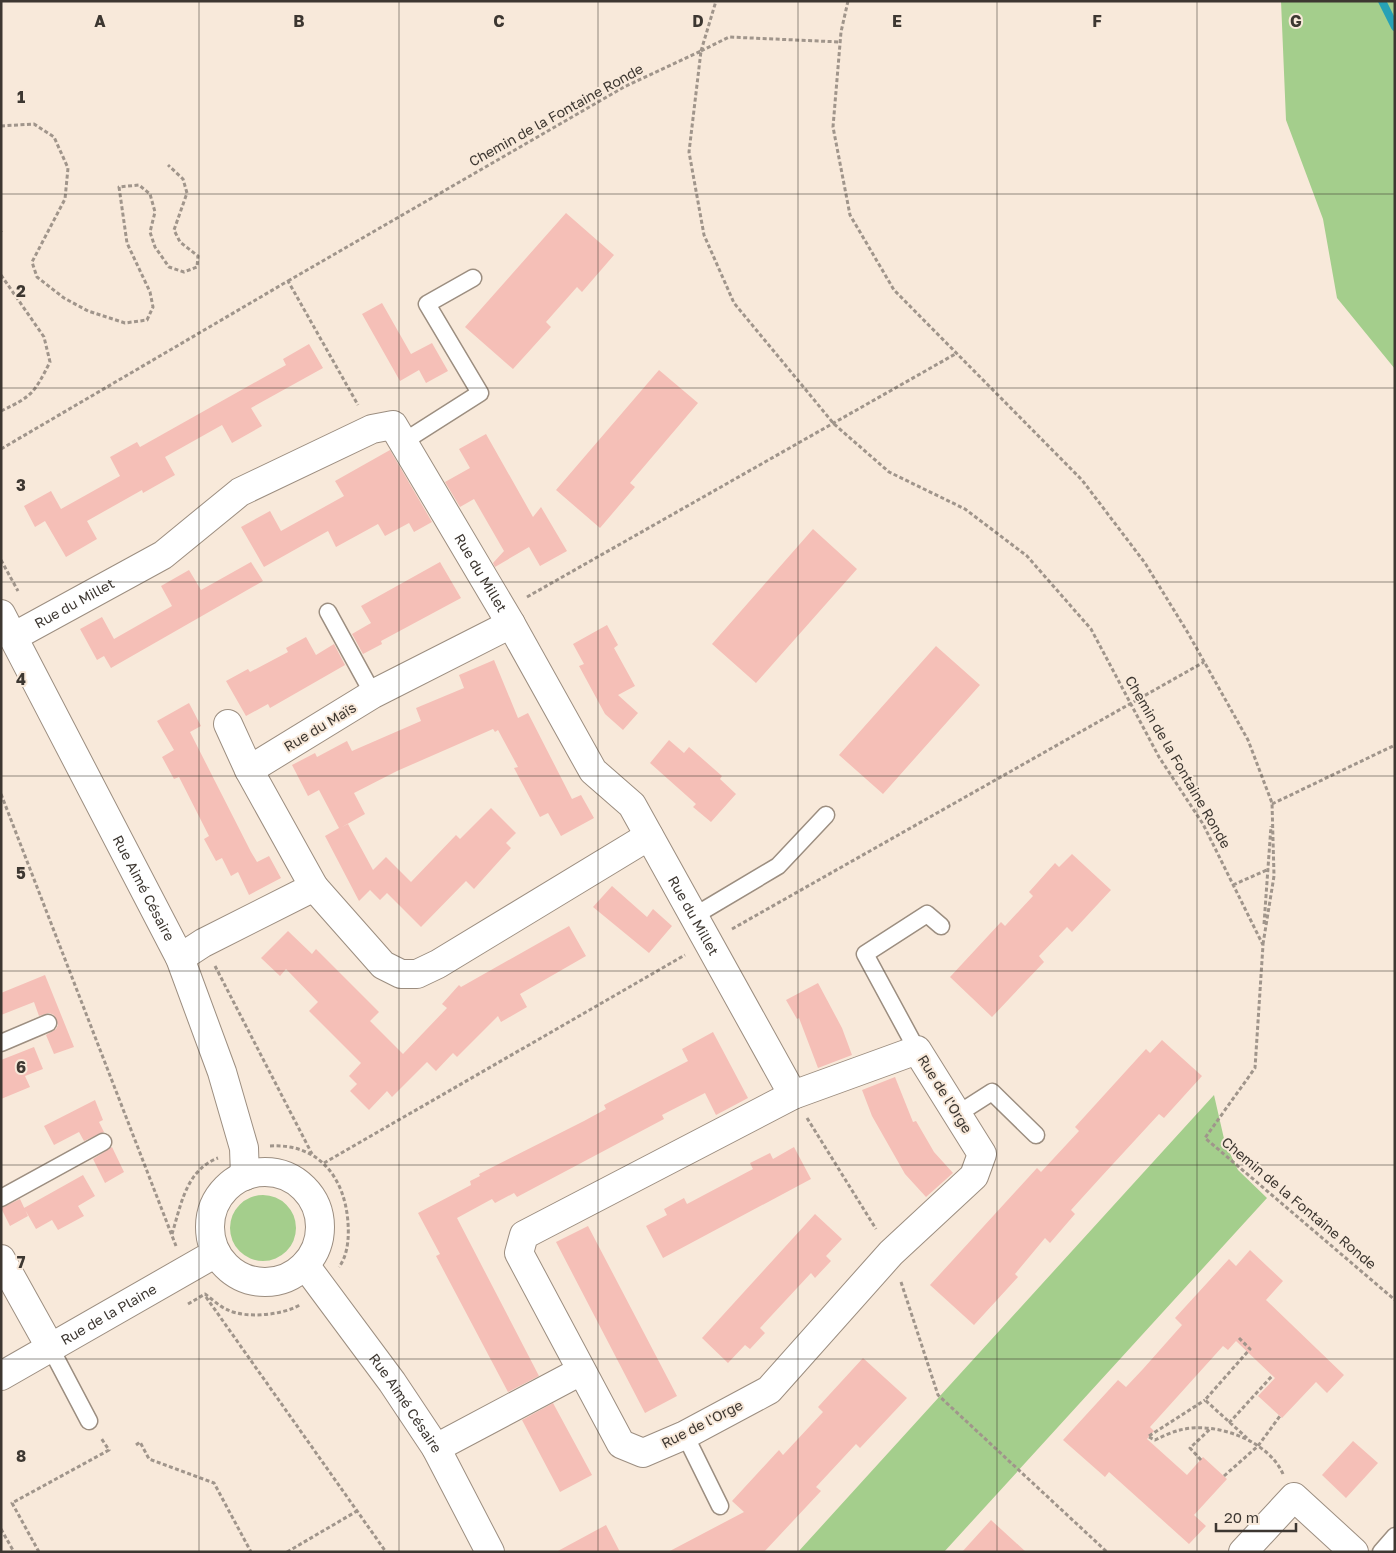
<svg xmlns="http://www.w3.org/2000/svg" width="1396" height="1553" font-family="'Golos Text',sans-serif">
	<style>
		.green { fill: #a4ce8c }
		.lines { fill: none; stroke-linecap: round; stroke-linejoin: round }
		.stream { stroke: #27a1b6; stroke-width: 8 }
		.building { fill: #f5bfb7 }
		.lane-casing { stroke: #9c8e80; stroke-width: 19 }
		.street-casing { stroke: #9c8e80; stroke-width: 30 }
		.path { stroke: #a0958b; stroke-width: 3; stroke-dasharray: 4 2.5; stroke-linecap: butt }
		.lane { stroke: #fff; stroke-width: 16 }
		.street { stroke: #fff; stroke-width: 28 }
		.grid { fill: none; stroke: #3d3731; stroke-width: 1; stroke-opacity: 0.55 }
		.labels { text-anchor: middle; stroke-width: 4; stroke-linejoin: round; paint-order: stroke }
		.street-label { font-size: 14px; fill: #3d3731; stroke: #f8e9da }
		.grid-label { font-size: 16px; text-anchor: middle; font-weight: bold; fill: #3d3731; stroke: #f8e9da; stroke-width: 4; stroke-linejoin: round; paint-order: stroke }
	</style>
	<rect width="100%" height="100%" fill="#f8e9da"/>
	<path class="green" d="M1281 1H1395V369L1337 298 1323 219 1286 120Z
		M1214 1095 1225 1143 1238 1170 1267 1198 944 1552H798Z
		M230 1228a33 33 0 1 1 66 0a33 33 0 1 1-66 0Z"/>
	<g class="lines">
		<path class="stream" d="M1382 1 1395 27"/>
	</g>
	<path class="building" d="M566 213 614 255 582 292 577 287 546 322 551 327 513 369 465 327Z
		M382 303 411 354 432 343 448 371 426 383 419 370 400 381 362 314Z
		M309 344 323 368 251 408 262 426 232 443 222 425 165 457 175 475 143 493 142 490 87 521 97 539 66 557 45 521 35 527 24 506 51 491 61 509 120 476 110 457 137 442 140 447 286 365 283 359Z
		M659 370 698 403 630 483 635 487 600 528 556 490Z
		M486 434 533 517 541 507 567 551 540 566 529 547 495 567 493 563 504 551 474 499 460 507 445 482 470 468 459 449Z
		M390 450 432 522 414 532 409 523 385 536 378 524 336 547 328 531 264 567 241 527 270 511 281 531 344 496 335 481Z
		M813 529 857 569 756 683 712 644Z
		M251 562 263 581 111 668 104 656 97 660 80 629 102 617 114 639 172 606 161 586 189 570 201 590Z
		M440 562 461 598 381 641 382 644 363 654 352 634 371 623 361 606Z
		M607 625 618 645 614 648 635 686 618 695 638 713 623 730 605 714 579 666 584 664 573 644Z
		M306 637 316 655 334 644 345 665 270 708 268 704 246 716 226 681 248 669 250 672 288 652 286 648Z
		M936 646 980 685 883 794 839 755Z
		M494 660 518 718 528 713 572 799 581 795 594 818 561 836 548 813 540 817 514 768 518 767 498 730 495 732 493 729 397 771 354 793 365 814 342 827 348 824 373 870 386 857 411 882 456 835 460 839 491 808 516 833 506 843 511 848 474 889 466 881 421 927 387 893 380 900 370 890 359 901 325 836 339 828 319 790 308 796 292 765 315 753 317 757 347 741 352 751 421 721 416 708 464 688 459 675Z
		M189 703 201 726 190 732 251 852 257 862 269 856 281 878 249 895 238 872 231 876 222 858 216 861 204 839 209 836 179 777 174 779 162 757 174 750 157 721Z
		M669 740 684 753 689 747 722 776 720 779 736 794 711 822 693 807 696 804 650 763Z
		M1072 854 1111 890 1072 932 1067 927 1039 956 1044 962 992 1017 950 977 1001 922 1005 926 1033 896 1029 892 1055 863 1059 867Z
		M612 886 647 917 653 909 672 926 649 953 593 907Z
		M569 926 586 956 520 994 527 1007 501 1022 498 1016 457 1057 453 1053 436 1071 427 1062 392 1097 387 1091 369 1110 350 1091 357 1084 349 1076 361 1063 309 1011 318 1002 286 969 280 976 261 958 288 931 312 954 316 949 379 1012 370 1021 403 1054 447 1008 442 1004 459 985 461 987Z
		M45 975 74 1047 54 1054 46 1035 56 1029 58 1025 54 1015 49 1013 39 1016 34 1002 1 1015V993Z
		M818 983 842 1028 852 1055 818 1068 799 1018 797 1019 786 1000Z
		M713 1032 748 1098 716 1115 705 1093 662 1115 664 1119 517 1197 514 1193 495 1203 492 1199 457 1218 539 1376 508 1392 436 1256 440 1254 418 1213 471 1185 470 1181 480 1176 479 1174 584 1121 606 1109 604 1105 688 1061 682 1049Z
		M1162 1040 1202 1076 1164 1118 1159 1114 1101 1177 1071 1210 1075 1214 1050 1243 1045 1238 1015 1274 1018 1277 974 1325 930 1285 1037 1168 1041 1172 1079 1131 1075 1127 1146 1049 1150 1053Z
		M34 1047 43 1069 25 1076 30 1087 1 1099V1060Z
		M895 1077 913 1122 916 1121 934 1152 953 1173 926 1197 905 1174 872 1116 862 1090Z
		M95 1100 103 1120 99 1122 104 1132 84 1141 79 1132 54 1145 44 1126Z
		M112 1147 124 1172 105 1183 93 1159Z
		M794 1147 811 1179 663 1258 646 1226 667 1215 664 1209 684 1198 687 1204 753 1169 750 1163 770 1153 773 1159Z
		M83 1175 95 1196 78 1206 84 1216 58 1230 52 1220 36 1229 24 1208Z
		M20 1199 28 1216 10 1226 1 1208Z
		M815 1214 842 1239 826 1256 831 1261 815 1278 811 1273 760 1328 765 1333 750 1349 745 1345 728 1363 702 1338Z
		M588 1226 677 1396 645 1413 556 1242Z
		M1250 1250 1283 1281 1266 1300 1344 1375 1327 1393 1316 1382 1282 1418 1258 1396 1275 1378 1236 1341 1228 1350 1223 1346 1150 1427 1154 1431 1147 1439 1187 1475 1203 1457 1227 1479 1194 1515 1206 1526 1189 1544 1109 1472 1105 1477 1063 1440 1118 1380 1126 1387 1143 1369 1182 1325 1175 1318 1229 1259 1236 1266Z
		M863 1358 907 1398 860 1448 856 1444 816 1487 821 1491 764 1552H668L744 1512 732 1501 779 1450 783 1455 823 1412 818 1407Z
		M553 1403 592 1475 560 1492 522 1420Z
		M1353 1441 1378 1463 1346 1498 1322 1475Z
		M991 1520 1026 1552H962Z
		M606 1525 620 1552H556Z"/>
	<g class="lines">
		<g class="lane-casing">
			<path id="lane" d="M403 442 480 393 427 304 473 278
				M328 612 373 694
				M694 916 778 866 826 815
				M1 1043 48 1023
				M917 1050 865 954 927 914 941 926
				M956 1115 992 1092 1036 1135
				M1 1198 103 1142
				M50 1347 89 1421
				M685 1435 720 1506
				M1381 1552 1395 1536"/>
		</g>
		<g class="street-casing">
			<g id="street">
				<path id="s1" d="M1 614 180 958 222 1072 244 1148 245 1176"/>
				<path d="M511 624 373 694 249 770 314 887 383 965 401 974H417L438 964 649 836"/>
				<path id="s2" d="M13 637 163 555 240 492 372 429 393 425 511 624 593 771 632 805 793 1095"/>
				<path d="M228 724 249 770"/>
				<path d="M180 958 203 943 314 887"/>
				<path d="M917 1050 982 1154 974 1176 891 1253 769 1390 685 1435 643 1453 621 1444 519 1253 524 1235 793 1095Z"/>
				<circle cx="265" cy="1227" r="55"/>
				<path d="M1 1259 50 1347"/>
				<path id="s3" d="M305 1265 392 1382 436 1448 490 1552"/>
				<path id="s4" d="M1 1376 216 1253"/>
				<path d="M436 1448 581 1371"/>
				<path d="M1243 1552 1294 1497 1354 1552"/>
			</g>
		</g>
		<path class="path" d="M848 1 841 32 833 127 850 215 894 290 1082 480 1145 563 1188 633 1248 740 1272 803 1274 876 1263 944
			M701 51 729 37 840 42
			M701 51 716 1
			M1 126 34 124 54 137 68 168 65 199 32 262 37 277 64 298 88 311 125 323 147 320 153 307 150 292 127 243 119 187 139 185 150 194 155 212 150 232 155 247 169 267 184 272 197 267 198 256 180 242 174 230 187 193 183 179 168 165
			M1 231V232
			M1 275 44 337 50 362C34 393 33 396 1 411
			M288 281 624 87 701 51 689 152 704 235 734 303 834 424 889 472 965 509 1027 556 1091 629 1159 757 1203 824 1263 945 1255 1068 1205 1138 1395 1300
			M1 449 288 281 358 405
			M1 560 18 591
			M527 597 957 353
			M1 794 176 1246
			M1272 804 1395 745
			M1233 885 1269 869
			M1264 924 1271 826
			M732 929 1204 662
			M215 966 312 1154
			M807 1118 876 1229
			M270 1146C318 1143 345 1177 348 1223 349 1237 348 1255 339 1267
			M324 1163 685 955
			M172 1234C181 1205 186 1170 218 1158
			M901 1282 938 1395 1107 1552
			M206 1297 386 1552
			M188 1304 205 1294C212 1299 220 1307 228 1310 246 1319 285 1315 301 1304
			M1239 1338 1250 1349 1205 1400 1247 1438
			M1229 1423 1272 1376
			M1149 1436 1205 1400
			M1149 1437 1155 1440C1163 1436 1172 1432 1180 1430 1215 1421 1268 1440 1283 1474
			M136 1445 140 1442 149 1459 214 1483 251 1552
			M1201 1460 1190 1448 1210 1429
			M1224 1476 1258 1446 1280 1416
			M1 1529 14 1552
			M39 1552 12 1503 109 1450 101 1438
			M287 1552 357 1511"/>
		<use href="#lane" class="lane"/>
		<use href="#street" class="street"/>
	</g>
	<path class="grid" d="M199 1V1552M399 1V1552M598 1V1552M798 1V1552M997 1V1552M1197 1V1552M1 194H1395M1 388H1395M1 582H1395M1 776H1395M1 971H1395M1 1165H1395M1 1359H1395"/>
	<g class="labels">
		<g class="street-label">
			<text transform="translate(556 115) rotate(-29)" y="5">Chemin de la Fontaine Ronde</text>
			<text dy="5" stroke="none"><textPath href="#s2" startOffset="610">Rue du Millet</textPath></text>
			<text dy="5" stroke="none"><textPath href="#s2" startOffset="70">Rue du Millet</textPath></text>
			<text transform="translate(320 727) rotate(-31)" y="5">Rue du Maïs</text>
			<text transform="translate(1178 762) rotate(60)" y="5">Chemin de la Fontaine Ronde</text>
			<text dy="5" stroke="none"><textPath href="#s1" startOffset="309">Rue Aimé Césaire</textPath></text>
			<text dy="5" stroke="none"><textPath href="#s2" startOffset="1016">Rue du Millet</textPath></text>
			<text transform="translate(945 1094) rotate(58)" y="5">Rue de l'Orge</text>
			<text transform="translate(1299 1203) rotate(40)" y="5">Chemin de la Fontaine Ronde</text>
			<text dy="5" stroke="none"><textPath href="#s4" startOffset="124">Rue de la Plaine</textPath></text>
			<text dy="5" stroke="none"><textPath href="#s3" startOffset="171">Rue Aimé Césaire</textPath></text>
			<text transform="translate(702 1424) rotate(-27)" y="5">Rue de l'Orge</text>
		</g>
	</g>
	<g class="grid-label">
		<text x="100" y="27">A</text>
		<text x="299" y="27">B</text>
		<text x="499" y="27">C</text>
		<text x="698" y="27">D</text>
		<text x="897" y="27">E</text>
		<text x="1097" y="27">F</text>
		<text x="1296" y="27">G</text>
		<text x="21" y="103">1</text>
		<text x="21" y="297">2</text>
		<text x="21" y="491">3</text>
		<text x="21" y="685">4</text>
		<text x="21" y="879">5</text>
		<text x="21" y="1073">6</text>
		<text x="21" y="1268">7</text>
		<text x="21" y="1462">8</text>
	</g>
	<rect width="1396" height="1553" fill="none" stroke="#3d3731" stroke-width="5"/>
	<path d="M1216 1523v8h80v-8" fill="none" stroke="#3d3731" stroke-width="2.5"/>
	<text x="1224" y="1523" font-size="15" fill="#3d3731" stroke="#f8e9da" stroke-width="4" paint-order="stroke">20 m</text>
</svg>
